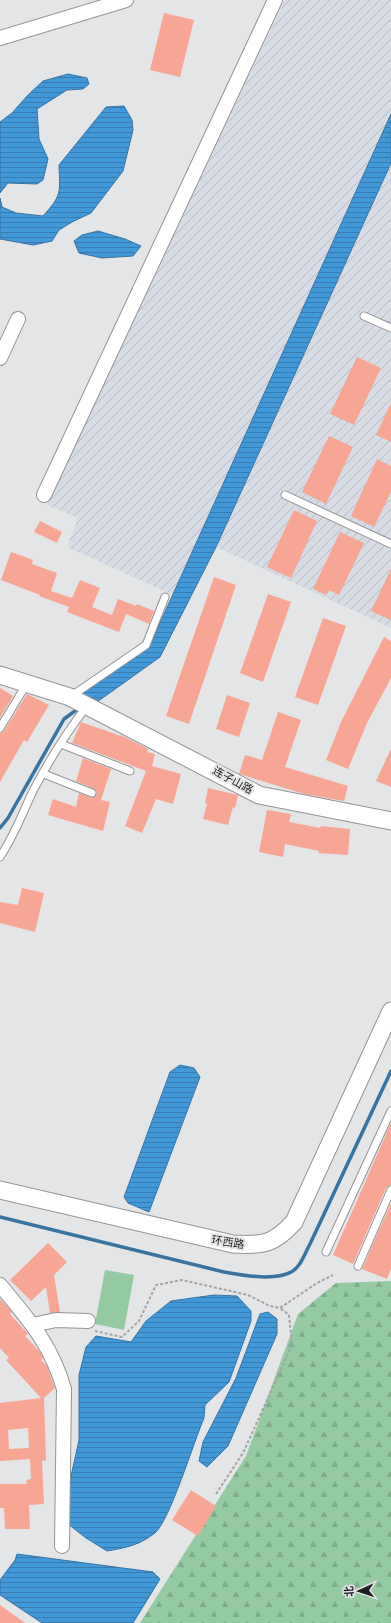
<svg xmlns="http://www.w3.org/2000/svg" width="391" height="1623" font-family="Montserrat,'Noto Sans SC',sans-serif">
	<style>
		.industrial { fill: url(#industrial-furrows) }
		.forest { fill: url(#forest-firs) }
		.park { fill: #93caa1 }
		.water { fill: url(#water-rules); stroke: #3874a2 }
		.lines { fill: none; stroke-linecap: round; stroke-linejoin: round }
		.stream { stroke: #3874a2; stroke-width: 3.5 }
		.building { fill: #f7a693; fill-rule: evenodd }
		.service-casing { stroke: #939496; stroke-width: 9 }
		.minor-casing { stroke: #939496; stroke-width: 16 }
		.tertiary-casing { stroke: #939496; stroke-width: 19 }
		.path { stroke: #a2a3a5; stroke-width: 2; stroke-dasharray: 3 2; stroke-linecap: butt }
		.service { stroke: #fff; stroke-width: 7 }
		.minor { stroke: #fff; stroke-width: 14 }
		.tertiary { stroke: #fff; stroke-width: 17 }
		.labels { text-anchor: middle; stroke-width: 4; stroke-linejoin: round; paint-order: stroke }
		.street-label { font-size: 11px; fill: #1f1f20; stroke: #e4e5e7 }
	</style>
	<defs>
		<pattern id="industrial-furrows" width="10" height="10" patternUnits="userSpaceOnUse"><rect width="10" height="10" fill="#d7dbe4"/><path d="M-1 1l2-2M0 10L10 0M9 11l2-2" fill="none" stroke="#b8bcc3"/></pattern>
		<pattern id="forest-firs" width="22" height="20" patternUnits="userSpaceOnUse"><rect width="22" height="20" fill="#93caa1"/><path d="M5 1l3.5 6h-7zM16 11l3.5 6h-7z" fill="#7ead8a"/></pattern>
		<pattern id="water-rules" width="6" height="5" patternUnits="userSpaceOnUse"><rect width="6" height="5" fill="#4299d9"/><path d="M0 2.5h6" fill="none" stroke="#377cb0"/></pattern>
	</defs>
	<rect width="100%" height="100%" fill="#e4e5e7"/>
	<path class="industrial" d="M285 0H391V114L173 595 67 547 78 518 47 505Z
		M391 163V628L216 547Z"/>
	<path class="forest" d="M391 1281V1623H140L246 1456 298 1314 336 1283Z"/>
	<path class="park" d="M105 1270 134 1275 124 1330 95 1324Z"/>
	<path class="water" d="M68 74 87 78 89 84 83 89 67 90 37 109 39 139 48 159 43 180 37 184 8 183 0 193V122L12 113 28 95 43 81Z
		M124 106 132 120 133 130 123 171 91 213 72 222 59 230 52 241 33 245 0 239V198L2 207 16 213 43 216C62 195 60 193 59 165L106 107Z
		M391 114V163L216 547 160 657 97 702 76 692 149 647Z
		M98 231 125 239 141 246 133 256 102 258 79 253 74 241 82 235Z
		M180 1065 194 1068 200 1077 149 1212 128 1203 124 1197 170 1072Z
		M214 1295 237 1296 251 1311V1321L229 1382 205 1405 204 1418C194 1441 170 1520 155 1533 140 1545 125 1548 107 1551L86 1538 68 1524 64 1508 79 1440V1375L86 1347 96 1336 131 1342 146 1321 171 1301Z
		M268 1312 277 1319V1334L228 1446 207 1467 199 1461 203 1442 236 1378 260 1314Z
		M17 1554 153 1572 160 1579 133 1623H42L0 1595V1580L15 1560Z"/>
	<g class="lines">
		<path class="stream" d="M0 828 8 818 64 719 79 708
			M0 1217 224 1272C242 1275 285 1284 298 1266 303 1260 306 1251 310 1244L391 1071"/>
	</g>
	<path class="building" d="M164 13 194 20 180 77 150 70Z
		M357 357 381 368 354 425 330 414Z
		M391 403V442L376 435Z
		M329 436 353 447 326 504 302 492Z
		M377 459 391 466V492L374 527 351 516Z
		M294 510 317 521 291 578 267 567Z
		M40 521 62 532 57 543 34 532Z
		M340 532 364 543 339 595 329 590 326 595 313 589Z
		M11 552 33 560 32 564 57 573 51 591 72 598 80 580 100 588 92 607 112 615 118 599 136 606 137 604 154 611 149 624 126 614 119 632 67 612 69 607 39 596 40 595 1 580Z
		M391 569V620L371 611Z
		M214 577 236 585 189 724 166 716Z
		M268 594 291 602 263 682 240 673Z
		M323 618 346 626 318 705 295 697Z
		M384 637 391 641V678L367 723 348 769 326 760 341 722Z
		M0 688 13 696 0 718Z
		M27 694 49 705 27 742 24 740 0 782V733L4 731Z
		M227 695 250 703 239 737 216 729Z
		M278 712 301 720 285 767 348 786 344 801 304 794 239 774 245 755 262 760Z
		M81 722 121 736V735L148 749 147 752 155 754 152 766 181 774 173 804 156 799 142 833 125 826 146 771 72 743Z
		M391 749V787L376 781Z
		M83 758 111 769 101 800 110 802 103 831 48 815 53 799 76 807 79 793 92 798 96 795 97 792 94 789 76 781Z
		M208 788 238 795 235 808 233 807 228 825 203 819 207 804 205 803Z
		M267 810 291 814 289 822 320 828 321 826 350 829 348 855 318 853 319 851 285 844 283 857 259 852Z
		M22 888 44 893 35 932 0 923V902L18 905Z
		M391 1123V1185L386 1188 353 1264 333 1255Z
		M391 1203V1269L387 1279 362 1269Z
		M48 1243 67 1262 54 1275 60 1312 50 1313 46 1287 31 1301 10 1280Z
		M0 1299 12 1312 10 1314 28 1334 25 1336 40 1352 43 1358 41 1360 47 1366 55 1388 44 1398 46 1460 42 1461 44 1504 29 1505 30 1529H5L4 1508H0V1484H27L26 1480 31 1479 30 1459 0 1461V1403L41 1398 6 1360 9 1358 0 1348ZM28 1428 29 1448 9 1449 8 1430Z
		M191 1490 216 1506 198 1536 172 1520Z
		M0 1605 25 1623H0Z"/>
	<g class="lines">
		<g class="service-casing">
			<path id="service" d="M364 316 391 328
				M285 495 391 544
				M70 697 146 645 165 597
				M0 728 26 685
				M61 744 130 771
				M44 774 92 793
				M0 857C14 836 22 814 33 791 48 762 67 732 87 706
				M326 1252 391 1111
				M358 1266 391 1190"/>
		</g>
		<g class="minor-casing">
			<path id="minor" d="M0 38 126 0
				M0 358 18 319
				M44 495 275 0
				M0 1285C29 1320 51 1344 64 1389L62 1546
				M33 1325 56 1320 88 1321"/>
		</g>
		<g class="tertiary-casing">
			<path id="tertiary" d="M0 675 70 697 259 795 391 821
				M0 1190 233 1244C263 1246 274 1244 294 1222L391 1011"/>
		</g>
		<path class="path" d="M95 1331 122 1337 139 1321 156 1285 182 1280 248 1295 270 1306 280 1308 317 1283 333 1275
			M216 1494 243 1453 292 1345 289 1315 280 1308"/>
		<use href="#service" class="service"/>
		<use href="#minor" class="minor"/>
		<use href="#tertiary" class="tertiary"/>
	</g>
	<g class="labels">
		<g class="street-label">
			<text transform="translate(233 780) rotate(29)" y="4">连子山路</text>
			<text transform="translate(228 1242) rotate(9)" y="4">环西路</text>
		</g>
	</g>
	<g transform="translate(359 1591) rotate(267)" stroke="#e4e5e7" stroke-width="3" paint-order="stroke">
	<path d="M0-3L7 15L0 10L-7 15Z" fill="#1f1f20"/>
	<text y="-6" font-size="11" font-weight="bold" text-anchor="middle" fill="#1f1f20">北</text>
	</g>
</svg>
